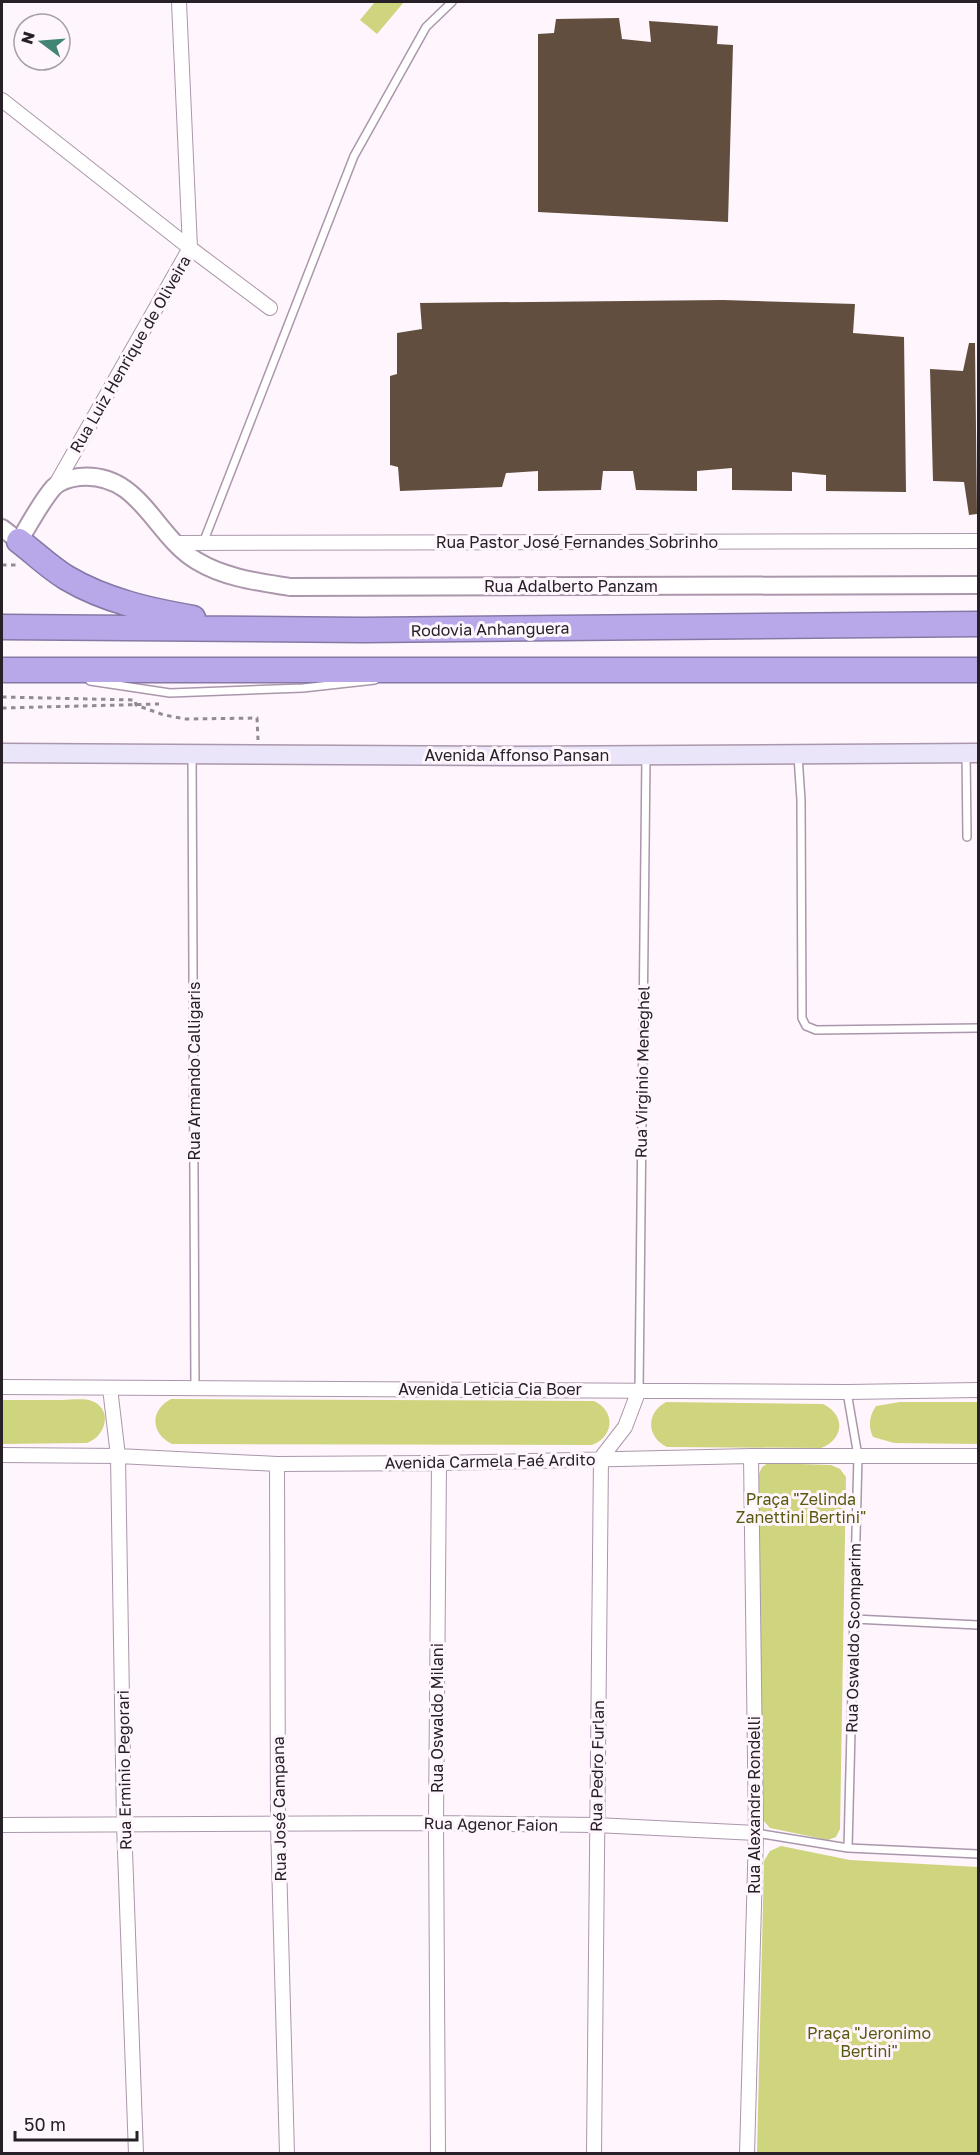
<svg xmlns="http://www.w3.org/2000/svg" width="980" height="2155" font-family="'Golos Text',sans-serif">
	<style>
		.green { fill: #ced57e }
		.building { fill: #614e3e }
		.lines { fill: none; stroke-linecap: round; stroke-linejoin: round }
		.service-casing { stroke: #ab97ab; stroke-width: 10 }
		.minor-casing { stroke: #ab97ab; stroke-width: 16 }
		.tertiary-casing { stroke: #ab97ab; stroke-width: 20 }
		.secondary-casing { stroke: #ab97ab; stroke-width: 21 }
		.motorway-casing { stroke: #8678a5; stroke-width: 27 }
		.path { stroke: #938b93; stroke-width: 3; stroke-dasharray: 4.5 4.5; stroke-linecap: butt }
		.service { stroke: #fff; stroke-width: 7 }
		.minor { stroke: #fff; stroke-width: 14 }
		.tertiary { stroke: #fff; stroke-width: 16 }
		.secondary { stroke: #eae5f8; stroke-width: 18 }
		.motorway { stroke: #b9a8e9; stroke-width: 24 }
		.labels { text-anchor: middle; stroke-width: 6; stroke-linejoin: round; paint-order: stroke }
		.street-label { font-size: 16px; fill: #272027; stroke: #fef5fd }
		.park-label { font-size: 16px; fill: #565a0e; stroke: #fef5fd }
	</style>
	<rect width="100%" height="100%" fill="#fef5fd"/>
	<path class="green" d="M375 2H404L377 34 360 20Z
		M171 1399 594 1401C616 1411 614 1437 592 1445L172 1444C150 1433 150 1410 171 1399Z
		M2 1400C22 1400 43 1400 63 1400 72 1400 83 1398 92 1401 114 1410 105 1437 87 1443L2 1444Z
		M666 1402 823 1404C846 1415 844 1439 821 1448L667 1447C646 1437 646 1413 666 1402Z
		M900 1402H978V1444L894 1443 873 1437C868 1427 869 1416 876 1406Z
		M768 1463 831 1465 840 1469 846 1477 840 1829 836 1837 828 1840 770 1828 761 1818 757 1478 762 1467Z
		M781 1846 850 1860 978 1867V2153H757L764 1861 770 1851Z"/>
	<path class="building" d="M619 18 622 39 651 42 649 21 718 26 717 44 733 45 728 222 538 212V34L554 33 556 19Z
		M723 300 855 304 853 333 904 337 906 492 826 491V475L792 472V491L732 490V468L697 471V491L636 490 633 471H603L601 490 538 491V471L506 473 502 487 400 491 398 467 390 465V376L397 374V333L422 329 420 303Z
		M969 343H975L977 514 969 515 964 482 933 481 930 369 963 371Z"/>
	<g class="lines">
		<g class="service-casing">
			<path id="service" d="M203 543 354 156 426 27 452 2
				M90 681 170 693 303 688 375 680
				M966 753 967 837
				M192 755 195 1388
				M798 756 801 800 802 1018 806 1026 816 1030 978 1028
				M639 1390 646 757
				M847 1392 858 1456 848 1848
				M854 1619 978 1625
				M756 1833 848 1848 978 1854"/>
		</g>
		<g class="minor-casing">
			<path id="minor" d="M2 100 190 248 270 308
				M55 486 190 248 179 2
				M175 543 978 541
				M2 1387 847 1392 978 1390
				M110 1388 118 1456 124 1823 136 2154
				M2 1455 118 1456 277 1464 439 1463 751 1456H978
				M277 1464 278 1824 287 2154
				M2 1825 436 1823 596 1825 756 1833
				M438 2154 436 1823 439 1463
				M594 2154 601 1458 625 1427 639 1390
				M747 2154 756 1833 751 1456"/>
		</g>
		<g class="tertiary-casing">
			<path id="tertiary" d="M2 528 19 541C29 525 42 500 54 487 60 481 71 478 79 477 140 471 154 536 197 561 225 578 259 582 290 587L978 585"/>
		</g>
		<g class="secondary-casing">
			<path id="secondary" d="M2 753 519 756 978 753"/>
		</g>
		<g class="motorway-casing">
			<path id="motorway" d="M19 541C35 553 50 568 67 578 106 601 149 610 193 618
				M2 627 363 630 978 624
				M2 670H978"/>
		</g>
		<path class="path" d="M2 565H18
			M2 697 135 700 136 705 164 715 186 719 257 718 258 740
			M2 708 159 704"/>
		<use href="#service" class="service"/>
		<use href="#minor" class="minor"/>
		<use href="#tertiary" class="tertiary"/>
		<use href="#secondary" class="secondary"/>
		<use href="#motorway" class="motorway"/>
	</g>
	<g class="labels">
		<g class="street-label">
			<text transform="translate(130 354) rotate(-60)" y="6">Rua Luiz Henrique de Oliveira</text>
			<text x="577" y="548">Rua Pastor José Fernandes Sobrinho</text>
			<text x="571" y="592">Rua Adalberto Panzam</text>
			<text transform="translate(490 629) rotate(-1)" y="6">Rodovia Anhanguera</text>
			<text x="517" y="761">Avenida Affonso Pansan</text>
			<text transform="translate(194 1071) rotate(-90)" y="6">Rua Armando Calligaris</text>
			<text transform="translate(642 1072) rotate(-89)" y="6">Rua Virginio Meneghel</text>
			<text x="490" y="1395">Avenida Leticia Cia Boer</text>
			<text transform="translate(490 1461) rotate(-1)" y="6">Avenida Carmela Faé Ardito</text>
			<text transform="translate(853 1638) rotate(-89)" y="6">Rua Oswaldo Scomparim</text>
			<text transform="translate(437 1718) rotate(-90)" y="6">Rua Oswaldo Milani</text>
			<text transform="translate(597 1766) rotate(-89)" y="6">Rua Pedro Furlan</text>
			<text transform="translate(124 1770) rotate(-91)" y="6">Rua Erminio Pegorari</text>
			<text transform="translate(754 1805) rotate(-90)" y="6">Rua Alexandre Rondelli</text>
			<text transform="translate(279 1809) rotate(-91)" y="6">Rua José Campana</text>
			<text transform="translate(491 1824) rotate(1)" y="6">Rua Agenor Faion</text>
		</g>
		<g class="park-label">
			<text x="801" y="1505">Praça "Zelinda<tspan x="801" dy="18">Zanettini Bertini"</tspan></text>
			<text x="869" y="2039">Praça "Jeronimo<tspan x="869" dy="18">Bertini"</tspan></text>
		</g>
	</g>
	<rect width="980" height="2155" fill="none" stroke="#272027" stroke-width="6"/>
	<g transform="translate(42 42) rotate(286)"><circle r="28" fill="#fef5fd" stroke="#a8a0a7" stroke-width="1.5"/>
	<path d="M0-4.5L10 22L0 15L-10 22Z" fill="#428476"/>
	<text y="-9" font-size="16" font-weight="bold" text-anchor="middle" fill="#272027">N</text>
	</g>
	<path d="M15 2131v9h122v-9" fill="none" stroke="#272027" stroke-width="3"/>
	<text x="24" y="2131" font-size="18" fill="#272027" stroke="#fef5fd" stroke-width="4.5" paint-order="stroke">50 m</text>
</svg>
